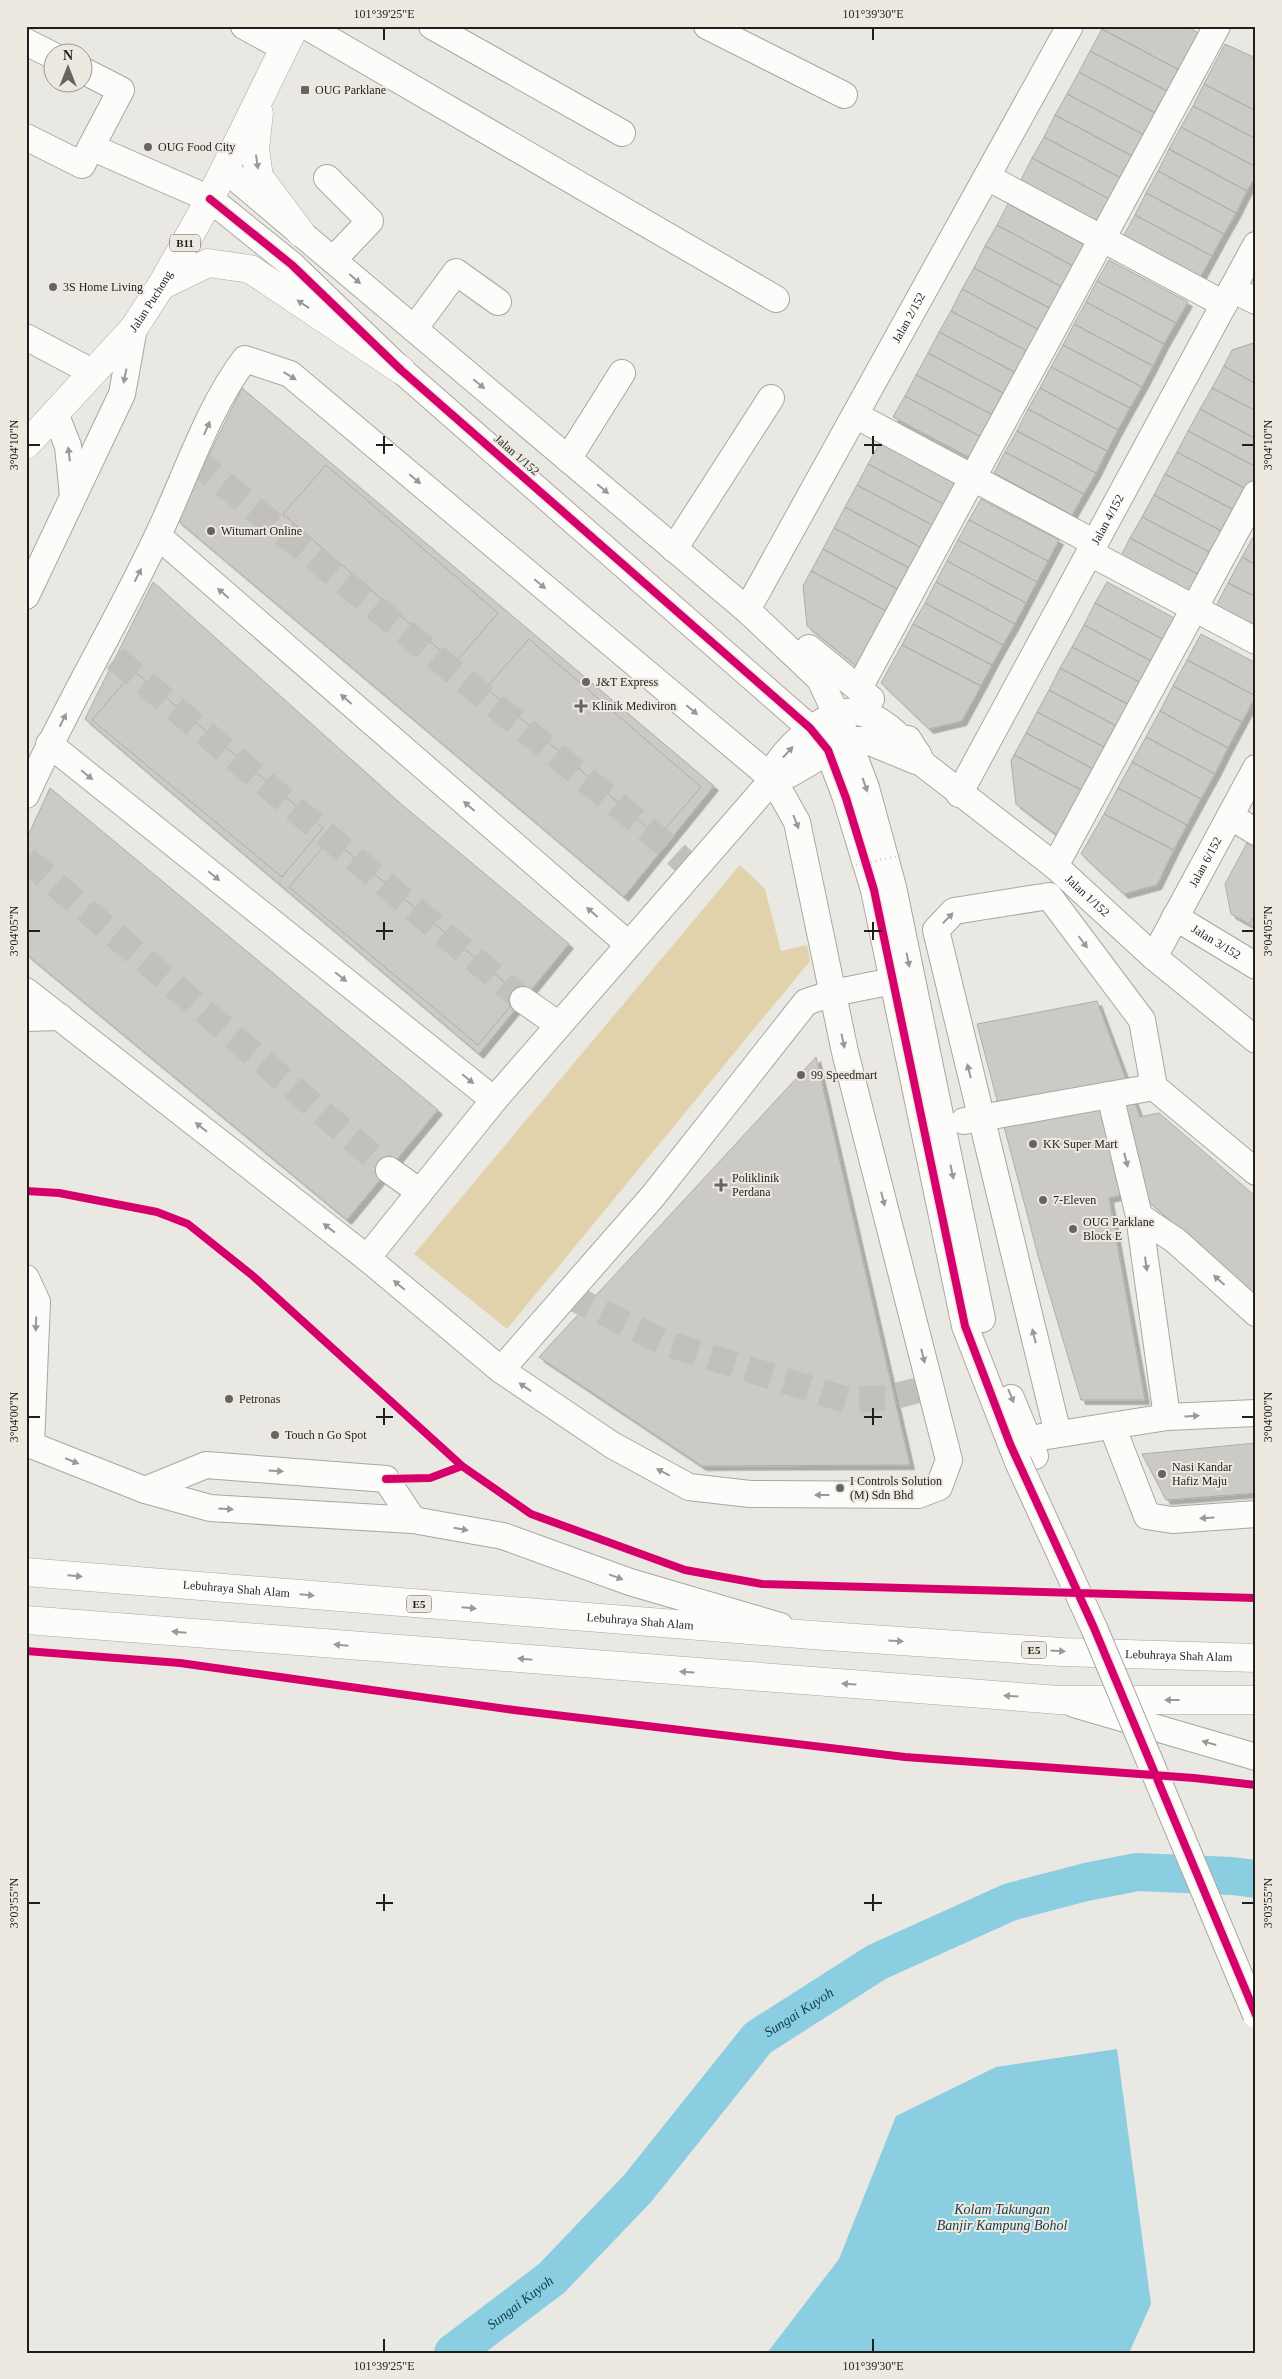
<svg xmlns="http://www.w3.org/2000/svg" width="1282" height="2379" font-family="Georgia,serif">
	<style>
		.green { fill: #e1d2ab }
		.water { fill: #8bcee2 }
		.lines { fill: none; stroke-linecap: round; stroke-linejoin: round }
		.river { stroke: #8bcee2; stroke-width: 38 }
		.building { fill: #cccac6; stroke: #afada9; filter: url(#shadow) }
		.minor-tunnel { stroke: #c2c0bb; stroke-width: 26; stroke-dasharray: 26 13; stroke-linecap: butt }
		.minor-casing { stroke: #a9a7a3; stroke-width: 28 }
		.major-casing { stroke: #a9a7a3; stroke-width: 29 }
		.highway-casing { stroke: #a9a7a3; stroke-width: 29 }
		.minor { stroke: #fcfcfb; stroke-width: 26 }
		.major { stroke: #fcfcfb; stroke-width: 28 }
		.highway { stroke: #fcfcfb; stroke-width: 28 }
		.minor-bridge-casing { stroke: #a9a7a3; stroke-width: 28; stroke-linecap: butt }
		.path-bridge { stroke: #d2d1cf; stroke-width: 3; stroke-dasharray: 1 4; stroke-linecap: butt }
		.minor-bridge { stroke: #fcfcfb; stroke-width: 26 }
		.cycleway-casing { stroke: #ede9e0; stroke-width: 11 }
		.cycleway { stroke: #d6006c; stroke-width: 8 }
		.oneway { fill: #999997 }
		.ticks { fill: none; stroke: #211f1c; stroke-width: 2 }
		.poi-dot { fill: #676562; stroke: #ede9e0; stroke-width: 2 }
		.labels { text-anchor: middle; stroke-width: 4; stroke-linejoin: round; paint-order: stroke }
		.shield { fill: #ede9e0; stroke: #5e5c57; stroke-width: 1 }
		.shield-label { font-size: 11px; font-weight: bold; fill: #211f1c }
		.poi-label { font-size: 12px; fill: #211f1c; stroke: #ede9e0; text-anchor: start }
		.street-label { font-size: 12px; fill: #211f1c; stroke: #ede9e0 }
		.water-label { font-size: 14px; font-style: italic; fill: #113d4a; stroke: #ede9e0 }
		.neatline { fill: none; stroke: #211f1c; stroke-width: 2 }
		.ticks-label { font-size: 12px; text-anchor: middle; fill: #211f1c }
	</style>
	<defs>
		<filter id="shadow"><feDropShadow dx="4.5" dy="4.5" stdDeviation="0" flood-color="#0004"/></filter>
	</defs>
	<rect width="100%" height="100%" fill="#eae8e3"/>
	<path class="green" d="M740 865 765 889 781 951 807 945 810 961 507 1329 414 1254Z"/>
	<path class="water" d="M1117 2049 1151 2304 1129 2353H767L839 2259 896 2116 996 2067Z"/>
	<g class="lines">
		<path class="river" id="s1" d="M453 2353 552 2278 638 2188 758 2038 877 1962 1010 1902 1086 1882 1137 1872 1232 1876 1256 1879"/>
	</g>
	<path class="building" d="M1103 26H1186L1200 34 1181 71 1102 29Z
		M1102 29 1181 71 1169 92 1090 51Z
		M1225 44 1256 58V111L1204 84Z
		M1090 51 1169 92 1157 114 1079 72Z
		M1079 72 1157 114 1146 136 1067 94Z
		M1204 84 1256 111V139L1193 106Z
		M1067 94 1146 136 1134 157 1055 115Z
		M1193 106 1256 139V167L1181 127Z
		M1055 115 1134 157 1123 179 1044 137Z
		M1181 127 1256 167V176L1247 191 1169 149Z
		M1044 137 1123 179 1111 200 1032 158Z
		M1169 149 1247 191 1236 213 1158 171Z
		M1032 158 1111 200 1099 222 1021 180Z
		M1158 171 1236 213 1224 234 1146 193Z
		M1146 193 1224 234 1212 256 1135 215Z
		M1008 204 1087 246 1075 267 997 225Z
		M1135 215 1212 256 1200 278 1123 237Z
		M997 225 1075 267 1064 288 985 246Z
		M985 246 1064 288 1053 310 974 268Z
		M1109 260 1188 302 1176 323 1097 281Z
		M974 268 1053 310 1041 331 962 289Z
		M1097 281 1176 323 1164 344 1086 302Z
		M962 289 1041 331 1029 352 951 311Z
		M1086 302 1164 344 1153 366 1074 324Z
		M951 311 1029 352 1018 374 939 332Z
		M1074 324 1153 366 1142 387 1063 345Z
		M939 332 1018 374 1007 395 928 353Z
		M1256 342V384L1224 366 1232 350Z
		M1063 345 1142 387 1130 408 1051 367Z
		M928 353 1007 395 995 416 916 375Z
		M1224 366 1256 384V411L1212 388Z
		M1051 367 1130 408 1118 430 1040 388Z
		M916 375 995 416 983 438 905 396Z
		M242 388 714 786 624 897 177 520Z
		M1040 388 1118 430 1107 451 1028 409Z
		M1212 388 1256 411V439L1200 409Z
		M905 396 983 438 972 459 893 417Z
		M1028 409 1107 451 1096 473 1017 431Z
		M1200 409 1256 439V467L1188 431Z
		M1017 431 1096 473 1084 494 1005 452Z
		M1188 431 1256 467V476L1248 490 1177 452Z
		M880 443 959 484 947 506 868 464Z
		M1005 452 1084 494 1072 515 994 473Z
		M1177 452 1248 490 1236 511 1165 474Z
		M868 464 947 506 936 527 857 485Z
		M326 465 498 613 455 663 283 514Z
		M1165 474 1236 511 1225 533 1154 495Z
		M857 485 936 527 924 549 845 507Z
		M1154 495 1225 533 1213 554 1142 517Z
		M981 499 1059 540 1048 561 969 520Z
		M845 507 924 549 913 570 834 528Z
		M1142 517 1213 554 1201 576 1130 538Z
		M969 520 1048 561 1037 582 958 540Z
		M834 528 913 570 901 591 823 549Z
		M1256 532V565L1242 557Z
		M1130 538 1201 576 1190 598 1119 560Z
		M958 540 1037 582 1026 603 947 561Z
		M823 549 901 591 890 613 811 571Z
		M1242 557 1256 565V597L1228 583Z
		M947 561 1026 603 1015 624 936 582Z
		M811 571 890 613 860 669 807 626 803 586Z
		M153 582 401 804 569 944 479 1054 85 719Z
		M936 582 1015 624 1003 645 925 603Z
		M1107 582 1178 620 1166 641 1095 603Z
		M1228 583 1256 597V630L1215 608Z
		M925 603 1003 645 992 665 913 624Z
		M1095 603 1166 641 1155 663 1084 625Z
		M913 624 992 665 981 686 902 645Z
		M1084 625 1155 663 1143 684 1072 647Z
		M1201 634 1256 663V696L1187 660Z
		M529 639 701 787 658 837 486 688Z
		M902 645 981 686 962 721 929 729 881 683Z
		M1072 647 1143 684 1131 706 1060 668Z
		M1187 660 1256 696 1242 722 1173 686Z
		M1060 668 1131 706 1120 728 1049 690Z
		M134 671 323 828 282 877 92 720Z
		M1173 686 1242 722 1228 748 1160 711Z
		M1049 690 1120 728 1108 749 1037 712Z
		M1160 711 1228 748 1215 774 1146 737Z
		M1037 712 1108 749 1097 771 1026 733Z
		M1026 733 1097 771 1085 792 1014 755Z
		M1146 737 1215 774 1201 799 1132 762Z
		M1014 755 1085 792 1061 838 1016 804 1011 761Z
		M1132 762 1201 799 1187 825 1118 788Z
		M50 788 438 1110 347 1220 26 954V840Z
		M1118 788 1187 825 1174 850 1104 814Z
		M1104 814 1174 850 1157 885 1124 894 1081 854Z
		M331 838 520 995 478 1045 289 887Z
		M1247 843 1256 849V914L1249 924 1231 914 1225 884Z
		M1256 914V929L1249 924Z
		M1097 1001 1140 1117 1159 1113 1256 1197V1297L1137 1191 1109 1198 1145 1400H1081L1039 1259 977 1024Z
		M816 1057 910 1465 702 1466 539 1357Z
		M1256 1443V1493L1166 1500 1142 1454Z"/>
	<g class="lines">
		<path class="minor-tunnel" d="M193 459 666 845 693 870
			M115 658 523 1000
			M26 859 389 1170
			M567 1295 665 1343 847 1400 887 1398 931 1387"/>
		<g class="minor-casing">
			<g id="minor">
				<path d="M244 26 284 48"/>
				<path d="M306 26 776 299"/>
				<path d="M432 26 622 133"/>
				<path d="M707 26 844 95"/>
				<path d="M26 42 52 55"/>
				<path d="M82 70 121 90 91 147 210 199 292 265 401 370 810 728 828 750 846 798 874 890 965 1326 1018 1462"/>
				<path d="M26 137 82 165 91 147"/>
				<path d="M225 169 747 610 820 679 848 740 866 788 893 887 982 1319"/>
				<path d="M987 177 1224 304"/>
				<path d="M327 178 370 221 333 260"/>
				<path d="M1232 289 1256 301"/>
				<path d="M414 329 456 272 498 302"/>
				<path d="M26 337 92 372"/>
				<path d="M55 413 68 446 73 496"/>
				<path d="M855 415 1095 543"/>
				<path d="M568 459 622 373"/>
				<path d="M158 536 628 944"/>
				<path d="M674 549 771 398"/>
				<path d="M1090 553 1256 641"/>
				<path d="M26 596 122 394 134 328"/>
				<path id="s2" d="M747 610 1070 26"/>
				<path d="M809 648 871 699"/>
				<path d="M859 688 1217 26"/>
				<path id="s3" d="M908 739 923 764 1055 866 1154 957 1256 1040"/>
				<path d="M49 744 494 1100"/>
				<path d="M773 779 790 774 848 740H865L916 761"/>
				<path id="s4" d="M959 794 1256 245"/>
				<path d="M26 795C66 706 117 623 158 535 185 479 208 407 245 359L290 374 773 779 797 822 845 1052 949 1460 939 1487 918 1495 750 1494 689 1487 612 1445 501 1370 367 1258 26 991"/>
				<path d="M1230 816 1256 832"/>
				<path d="M1055 866 1256 494"/>
				<path id="s5" d="M1175 917 1256 966"/>
				<path id="s6" d="M1154 957 1256 768"/>
				<path d="M523 1000 559 1025"/>
				<path d="M26 1018 60 1017"/>
				<path d="M1110 1095 1139 1216 1167 1417 1256 1413"/>
				<path d="M964 1121 1154 1087"/>
				<path d="M389 1170 420 1192"/>
				<path d="M1139 1216 1176 1241 1256 1313"/>
				<path d="M367 1258 494 1100 773 779C774 774 774 768 777 764 792 742 833 704 862 713 884 719 901 739 918 754"/>
				<path d="M26 1278 37 1302 31 1445"/>
				<path d="M501 1370 653 1196 806 1002 833 993 893 981"/>
				<path d="M1011 1398 1035 1456"/>
				<path d="M1112 1426 1147 1516 1172 1520 1256 1514"/>
				<path d="M1058 1434 936 930 954 911 1049 896 1142 1020 1154 1087 1256 1172"/>
				<path d="M1041 1437 1167 1417"/>
				<path d="M26 1443 145 1490 210 1508 413 1520 503 1536 630 1582 780 1626"/>
				<path d="M145 1490 206 1465 386 1479 413 1520"/>
				<path d="M1074 1704 1256 1757"/>
			</g>
		</g>
		<g class="major-casing">
			<g id="major">
				<path d="M259 113 255 149 259 177 301 233"/>
				<path d="M161 286 208 263 250 269 401 370"/>
				<path id="s7" d="M26 445 134 328 161 286 210 199 295 26"/>
			</g>
		</g>
		<g class="highway-casing">
			<g id="highway">
				<path id="s8" d="M26 1572 812 1635 1062 1652 1256 1658"/>
				<path d="M26 1620 1059 1700H1256"/>
			</g>
		</g>
		<use href="#minor" class="minor"/>
		<use href="#major" class="major"/>
		<use href="#highway" class="highway"/>
		<g class="minor-bridge-casing">
			<path id="minor-bridge" d="M1018 1462 1094 1628 1256 2015"/>
		</g>
		<path class="path-bridge" d="M851 866 904 855"/>
		<use href="#minor-bridge" class="minor-bridge"/>
		<g class="cycleway-casing">
			<path id="cycleway" d="M210 199 292 265 401 370 810 728 828 750 846 798 874 890 965 1326 1010 1444 1094 1628 1256 2015
				M26 1191 59 1193 157 1212 188 1224 253 1276 462 1466 531 1514 685 1570 762 1584 1256 1598
				M386 1479 430 1478 462 1466
				M26 1651 180 1663 514 1710 905 1757 1194 1778 1256 1785"/>
		</g>
		<use href="#cycleway" class="cycleway"/>
	</g>
	<defs><path id="oneway-solid" d="M-6-.8H1V-3.2L6.5 0L1 3.2V.8H-6Z" transform="scale(1.25)"/></defs>
	<g class="oneway">
		<use href="#oneway-solid" transform="translate(257 162) rotate(82)"/>
		<use href="#oneway-solid" transform="translate(355 279) rotate(41)"/>
		<use href="#oneway-solid" transform="translate(303 304) rotate(-146)"/>
		<use href="#oneway-solid" transform="translate(125 376) rotate(101)"/>
		<use href="#oneway-solid" transform="translate(290 376) rotate(31)"/>
		<use href="#oneway-solid" transform="translate(479 384) rotate(40)"/>
		<use href="#oneway-solid" transform="translate(207 428) rotate(-66)"/>
		<use href="#oneway-solid" transform="translate(69 454) rotate(-97)"/>
		<use href="#oneway-solid" transform="translate(415 479) rotate(40)"/>
		<use href="#oneway-solid" transform="translate(603 489) rotate(40)"/>
		<use href="#oneway-solid" transform="translate(138 575) rotate(-63)"/>
		<use href="#oneway-solid" transform="translate(540 584) rotate(40)"/>
		<use href="#oneway-solid" transform="translate(223 593) rotate(-139)"/>
		<use href="#oneway-solid" transform="translate(346 699) rotate(-139)"/>
		<use href="#oneway-solid" transform="translate(692 710) rotate(40)"/>
		<use href="#oneway-solid" transform="translate(63 720) rotate(-63)"/>
		<use href="#oneway-solid" transform="translate(788 752) rotate(-47)"/>
		<use href="#oneway-solid" transform="translate(87 775) rotate(39)"/>
		<use href="#oneway-solid" transform="translate(865 785) rotate(71)"/>
		<use href="#oneway-solid" transform="translate(469 806) rotate(-139)"/>
		<use href="#oneway-solid" transform="translate(796 822) rotate(69)"/>
		<use href="#oneway-solid" transform="translate(214 876) rotate(39)"/>
		<use href="#oneway-solid" transform="translate(592 912) rotate(-139)"/>
		<use href="#oneway-solid" transform="translate(948 918) rotate(-46)"/>
		<use href="#oneway-solid" transform="translate(1083 942) rotate(53)"/>
		<use href="#oneway-solid" transform="translate(908 960) rotate(78)"/>
		<use href="#oneway-solid" transform="translate(341 977) rotate(39)"/>
		<use href="#oneway-solid" transform="translate(843 1041) rotate(78)"/>
		<use href="#oneway-solid" transform="translate(969 1071) rotate(-104)"/>
		<use href="#oneway-solid" transform="translate(468 1079) rotate(39)"/>
		<use href="#oneway-solid" transform="translate(201 1127) rotate(-142)"/>
		<use href="#oneway-solid" transform="translate(1126 1160) rotate(76)"/>
		<use href="#oneway-solid" transform="translate(952 1172) rotate(78)"/>
		<use href="#oneway-solid" transform="translate(883 1199) rotate(76)"/>
		<use href="#oneway-solid" transform="translate(329 1228) rotate(-142)"/>
		<use href="#oneway-solid" transform="translate(1146 1264) rotate(82)"/>
		<use href="#oneway-solid" transform="translate(1219 1280) rotate(-138)"/>
		<use href="#oneway-solid" transform="translate(399 1285) rotate(-140)"/>
		<use href="#oneway-solid" transform="translate(36 1324) rotate(92)"/>
		<use href="#oneway-solid" transform="translate(1034 1336) rotate(-104)"/>
		<use href="#oneway-solid" transform="translate(923 1356) rotate(76)"/>
		<use href="#oneway-solid" transform="translate(525 1387) rotate(-146)"/>
		<use href="#oneway-solid" transform="translate(1011 1396) rotate(68)"/>
		<use href="#oneway-solid" transform="translate(1192 1416) rotate(-3)"/>
		<use href="#oneway-solid" transform="translate(72 1461) rotate(22)"/>
		<use href="#oneway-solid" transform="translate(276 1471) rotate(4)"/>
		<use href="#oneway-solid" transform="translate(663 1472) rotate(-152)"/>
		<use href="#oneway-solid" transform="translate(822 1495) rotate(-180)"/>
		<use href="#oneway-solid" transform="translate(226 1509) rotate(3)"/>
		<use href="#oneway-solid" transform="translate(1207 1518) rotate(176)"/>
		<use href="#oneway-solid" transform="translate(461 1529) rotate(10)"/>
		<use href="#oneway-solid" transform="translate(75 1576) rotate(5)"/>
		<use href="#oneway-solid" transform="translate(616 1577) rotate(20)"/>
		<use href="#oneway-solid" transform="translate(307 1595) rotate(5)"/>
		<use href="#oneway-solid" transform="translate(469 1608) rotate(5)"/>
		<use href="#oneway-solid" transform="translate(179 1632) rotate(-175)"/>
		<use href="#oneway-solid" transform="translate(896 1641) rotate(4)"/>
		<use href="#oneway-solid" transform="translate(341 1645) rotate(-175)"/>
		<use href="#oneway-solid" transform="translate(1058 1651) rotate(3)"/>
		<use href="#oneway-solid" transform="translate(525 1659) rotate(-175)"/>
		<use href="#oneway-solid" transform="translate(687 1672) rotate(-176)"/>
		<use href="#oneway-solid" transform="translate(849 1684) rotate(-176)"/>
		<use href="#oneway-solid" transform="translate(1011 1696) rotate(-176)"/>
		<use href="#oneway-solid" transform="translate(1172 1700) rotate(180)"/>
		<use href="#oneway-solid" transform="translate(1209 1743) rotate(-164)"/>
	</g>
	<path class="ticks" d="M384 28V40M873 28V40M384 436V454M873 436V454M28 445H40M376 445H393M864 445H882M1242 445H1254M384 922V940M873 922V940M28 931H40M376 931H393M864 931H882M1242 931H1254M384 1408V1425M873 1408V1425M28 1417H40M376 1417H393M864 1417H882M1242 1417H1254M384 1894V1911M873 1894V1911M28 1903H40M376 1903H393M864 1903H882M1242 1903H1254M384 2339V2352M873 2339V2352"/>
	<g class="poi-dot">
		<rect x="300" y="85" width="10" height="10" rx="2.5"/>
		<circle cx="148" cy="147" r="5"/>
		<circle cx="53" cy="287" r="5"/>
		<circle cx="211" cy="531" r="5"/>
		<circle cx="586" cy="682" r="5"/>
		<path d="M578.5 698.5h5v5h5v5h-5v5h-5v-5h-5v-5h5z"/>
		<circle cx="801" cy="1075" r="5"/>
		<circle cx="1033" cy="1144" r="5"/>
		<path d="M718.5 1177.5h5v5h5v5h-5v5h-5v-5h-5v-5h5z"/>
		<circle cx="1043" cy="1200" r="5"/>
		<circle cx="1073" cy="1229" r="5"/>
		<circle cx="229" cy="1399" r="5"/>
		<circle cx="275" cy="1435" r="5"/>
		<circle cx="1162" cy="1474" r="5"/>
		<circle cx="840" cy="1488" r="5"/>
	</g>
	<g class="labels">
		<g class="shield">
			<rect x="170" y="234.5" width="30" height="17" rx="4"/>
			<rect x="406.5" y="1595.5" width="25" height="17" rx="4"/>
			<rect x="1021.5" y="1641.5" width="25" height="17" rx="4"/>
		</g>
		<g class="shield-label">
			<text x="185" y="247">B11</text>
			<text x="419" y="1608">E5</text>
			<text x="1034" y="1654">E5</text>
		</g>
		<g class="poi-label">
			<text x="315" y="94">OUG Parklane</text>
			<text x="158" y="151">OUG Food City</text>
			<text x="63" y="291">3S Home Living</text>
			<text x="221" y="535">Witumart Online</text>
			<text x="596" y="686">J&amp;T Express</text>
			<text x="592" y="710">Klinik Mediviron</text>
			<text x="811" y="1079">99 Speedmart</text>
			<text x="1043" y="1148">KK Super Mart</text>
			<text x="732" y="1182">Poliklinik<tspan x="732" dy="14">Perdana</tspan></text>
			<text x="1053" y="1204">7-Eleven</text>
			<text x="1083" y="1226">OUG Parklane<tspan x="1083" dy="14">Block E</tspan></text>
			<text x="239" y="1403">Petronas</text>
			<text x="285" y="1439">Touch n Go Spot</text>
			<text x="1172" y="1471">Nasi Kandar<tspan x="1172" dy="14">Hafiz Maju</tspan></text>
			<text x="850" y="1485">I Controls Solution<tspan x="850" dy="14">(M) Sdn Bhd</tspan></text>
		</g>
		<g class="street-label">
			<text dy="4" stroke="none"><textPath href="#s7" startOffset="191">Jalan Puchong</textPath></text>
			<text dy="4" stroke="none"><textPath href="#s2" startOffset="334">Jalan 2/152</textPath></text>
			<text transform="translate(517 455) rotate(41)" y="4">Jalan 1/152</text>
			<text dy="4" stroke="none"><textPath href="#s4" startOffset="312">Jalan 4/152</textPath></text>
			<text dy="4" stroke="none"><textPath href="#s6" startOffset="108">Jalan 6/152</textPath></text>
			<text dy="4" stroke="none"><textPath href="#s3" startOffset="240">Jalan 1/152</textPath></text>
			<text dy="4" stroke="none"><textPath href="#s5" startOffset="48">Jalan 3/152</textPath></text>
			<text dy="4" stroke="none"><textPath href="#s8" startOffset="211">Lebuhraya Shah Alam</textPath></text>
			<text dy="4" stroke="none"><textPath href="#s8" startOffset="616">Lebuhraya Shah Alam</textPath></text>
			<text dy="4" stroke="none"><textPath href="#s8" startOffset="1156">Lebuhraya Shah Alam</textPath></text>
		</g>
		<g class="water-label">
			<text dy="5" stroke="none"><textPath href="#s1" startOffset="489">Sungai Kuyoh</textPath></text>
			<text x="1002" y="2214">Kolam Takungan<tspan x="1002" dy="16">Banjir Kampung Bohol</tspan></text>
			<text dy="5" stroke="none"><textPath href="#s1" startOffset="84">Sungai Kuyoh</textPath></text>
		</g>
	</g>
	<rect width="1282" height="2379" fill="none" stroke="#ede9e0" stroke-width="55"/>
	<g transform="translate(68 68)"><circle r="24" fill="#ede9e0" stroke="#9b9892"/>
	<path d="M0-4L9 19L0 12L-9 19Z" fill="#676562"/>
	<text y="-8" font-size="14" font-weight="bold" text-anchor="middle" fill="#211f1c">N</text>
	</g>
	<rect x="28" y="28" width="1226" height="2324" class="neatline"/>
	<g class="ticks-label">
		<text x="384" y="18">101°39'25"E</text>
		<text x="873" y="18">101°39'30"E</text>
		<text transform="translate(14 445) rotate(-90)" y="4">3°04'10"N</text>
		<text transform="translate(1268 445) rotate(-90)" y="4">3°04'10"N</text>
		<text transform="translate(14 931) rotate(-90)" y="4">3°04'05"N</text>
		<text transform="translate(1268 931) rotate(-90)" y="4">3°04'05"N</text>
		<text transform="translate(14 1417) rotate(-90)" y="4">3°04'00"N</text>
		<text transform="translate(1268 1417) rotate(-90)" y="4">3°04'00"N</text>
		<text transform="translate(14 1903) rotate(-90)" y="4">3°03'55"N</text>
		<text transform="translate(1268 1903) rotate(-90)" y="4">3°03'55"N</text>
		<text x="384" y="2370">101°39'25"E</text>
		<text x="873" y="2370">101°39'30"E</text>
	</g>
</svg>
